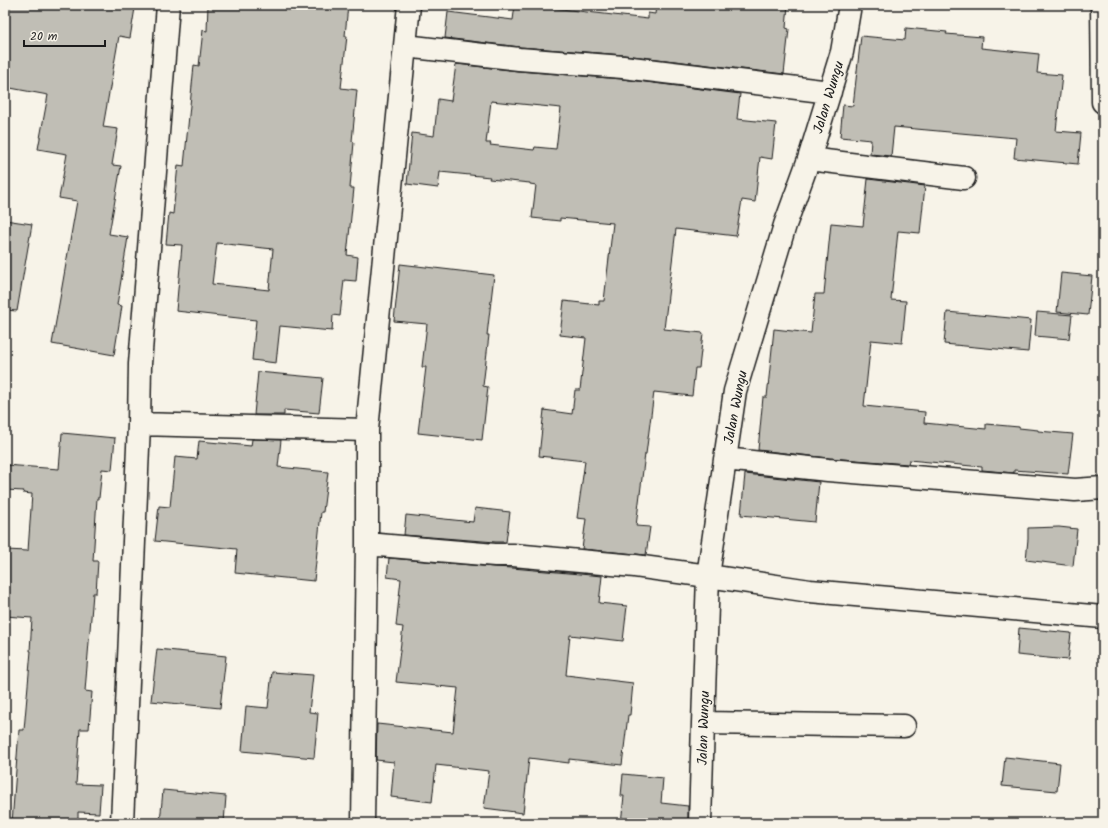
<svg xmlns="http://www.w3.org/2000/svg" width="1108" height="828" font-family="Kalam,sans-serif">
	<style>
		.building { fill: #c0beb5; stroke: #1c1c1c; fill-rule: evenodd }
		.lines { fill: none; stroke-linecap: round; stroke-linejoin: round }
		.minor-casing { stroke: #1c1c1c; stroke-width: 25 }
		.minor { stroke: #f7f3e8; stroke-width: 22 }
		.labels { text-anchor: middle; stroke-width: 3; stroke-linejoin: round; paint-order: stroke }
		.street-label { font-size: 14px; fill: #1c1c1c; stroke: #f7f3e8 }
	</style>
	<rect width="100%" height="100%" fill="#f7f3e8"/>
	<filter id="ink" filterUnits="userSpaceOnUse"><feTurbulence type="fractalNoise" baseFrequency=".025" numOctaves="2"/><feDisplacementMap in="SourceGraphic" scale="8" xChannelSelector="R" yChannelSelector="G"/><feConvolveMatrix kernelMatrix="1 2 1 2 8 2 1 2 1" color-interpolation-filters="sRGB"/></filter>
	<g filter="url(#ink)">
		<path class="building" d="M5 5H121L135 8 130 38 119 36 103 127 118 129 112 165 121 166 109 234 128 237 117 305 122 306 114 355 52 344 77 201 59 198 67 154 38 149 48 95 5 87Z
			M208 5H348L345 36H347L341 88 357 90 352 141 354 142 350 188H354L347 255 358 257 356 281 344 280 340 316 333 315 332 331 280 326 276 363 252 360 256 320 176 311 182 245 166 244 169 213 173 214 178 165 184 166 194 65 199 66 203 30 207 31ZM217 243 273 249 269 290 212 284Z
			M515 5H526L648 19V13L655 14 656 5H788L786 28 789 29 784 74 624 55 520 47 445 38 448 12 513 20Z
			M906 28 947 32 946 34 982 37 981 48 1039 54 1037 73 1062 75 1056 131 1081 133 1078 164 1014 158 1016 138 894 127 891 156 870 154 871 140 840 137 843 105 853 106 861 36 905 40Z
			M456 64 518 71 622 79 740 94 737 119 776 123 772 159 760 157 755 202 742 200 736 236 676 229 664 329 703 333 699 368H695L692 396 654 392 646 454H645L636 526 650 527 646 555 582 549 586 519 577 518 585 461 539 456 544 410 572 414 575 390H580L586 338 560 335 564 301 599 305V301H604L613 223 560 218V221L532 218 536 185 530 184V183L489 179 490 177 440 172 438 188 407 184 412 133 434 136 438 99 451 101ZM491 101 561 108 556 149 535 147 534 150 490 145 491 143H486Z
			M868 179 925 186 920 233 898 231 891 300 906 301 902 343 871 340 864 406 925 412 924 423 986 429V424L1019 427V428L1038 430V431L1073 434 1068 474 1014 470V473L982 470V467L909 460 908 464 829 458 758 450 763 397H767L774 329 811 333 815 294H824L831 223 863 226Z
			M5 220 32 224 17 311 5 310Z
			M400 264 494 275 487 335H489L483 386 488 387 482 440 418 433 426 367H422L427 324 394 321Z
			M1061 273 1092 276 1088 315 1057 312Z
			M947 312 1031 320 1028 352 944 344Z
			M1037 312 1072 315 1069 339 1035 336Z
			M258 372 323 378 319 413 284 410V415H254Z
			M62 433 115 438 112 470 102 469 99 498H97L93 561H98L96 593H93L85 691 92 692 89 729H80L76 784 101 785 99 813 78 812V823H12L19 730H24L31 651H30L32 618 5 616V550L28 551 32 494 23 493 24 491 5 490V465L59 469Z
			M252 439 281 440 278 467 328 472 323 512H321L314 581 235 573 237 549 155 541 159 506 170 507 175 457 197 459 199 441 251 446Z
			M745 474 819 482 815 522 741 515Z
			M475 508 510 512 506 542H496L404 535 406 515 473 522Z
			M1059 527 1077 529 1073 566 1026 560 1028 539V528Z
			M389 558 494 567 512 568 602 576 599 603 627 606 623 641 570 635 566 675 633 683 630 715H628L622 765 569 759V763L529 758 523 813 484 808 489 771 436 765 432 802 391 797 394 762 376 760 377 724 453 732 458 688 396 682 403 627 396 626 401 579 387 577Z
			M1019 628 1071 633 1068 660 1017 655Z
			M157 649 226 656 220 708 151 701Z
			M272 672 313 675 309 712 318 713 314 758 242 751 246 706 268 708Z
			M1005 757 1060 763 1057 791 1002 786Z
			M623 774 663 778 661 803 688 806V823H621L624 796H621Z
			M163 790 226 796 224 823H160Z"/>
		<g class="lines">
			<g class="minor-casing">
				<path id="minor" d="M1102 5 1103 102
					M405 46 519 59 623 67 830 92
					M809 159 964 178
					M139 424 367 430
					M725 459 828 470 1075 490 1103 488
					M367 544 495 555H513L635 566 708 576 810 591 1103 617
					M703 723 904 726
					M122 823 139 424 140 364 168 5
					M363 823 367 544V430L409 5
					M700 823 703 723 708 576 735 391 785 225 809 159 842 52 850 5"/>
			</g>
			<use href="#minor" class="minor"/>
		</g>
	</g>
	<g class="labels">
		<g class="street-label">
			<text transform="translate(828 97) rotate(-73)" y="5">Jalan Wungu</text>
			<text transform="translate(735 407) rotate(-79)" y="5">Jalan Wungu</text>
			<text transform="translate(703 728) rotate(-88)" y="5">Jalan Wungu</text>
		</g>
	</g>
	<rect width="1108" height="828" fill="none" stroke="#f7f3e8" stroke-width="20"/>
	<rect x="10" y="10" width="1088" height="808" fill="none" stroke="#1c1c1c" stroke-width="1.5" filter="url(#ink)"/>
	<path d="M24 40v6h81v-6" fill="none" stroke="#1c1c1c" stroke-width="2"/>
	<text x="30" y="40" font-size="12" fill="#1c1c1c" stroke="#f7f3e8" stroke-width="3" paint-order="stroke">20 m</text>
</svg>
